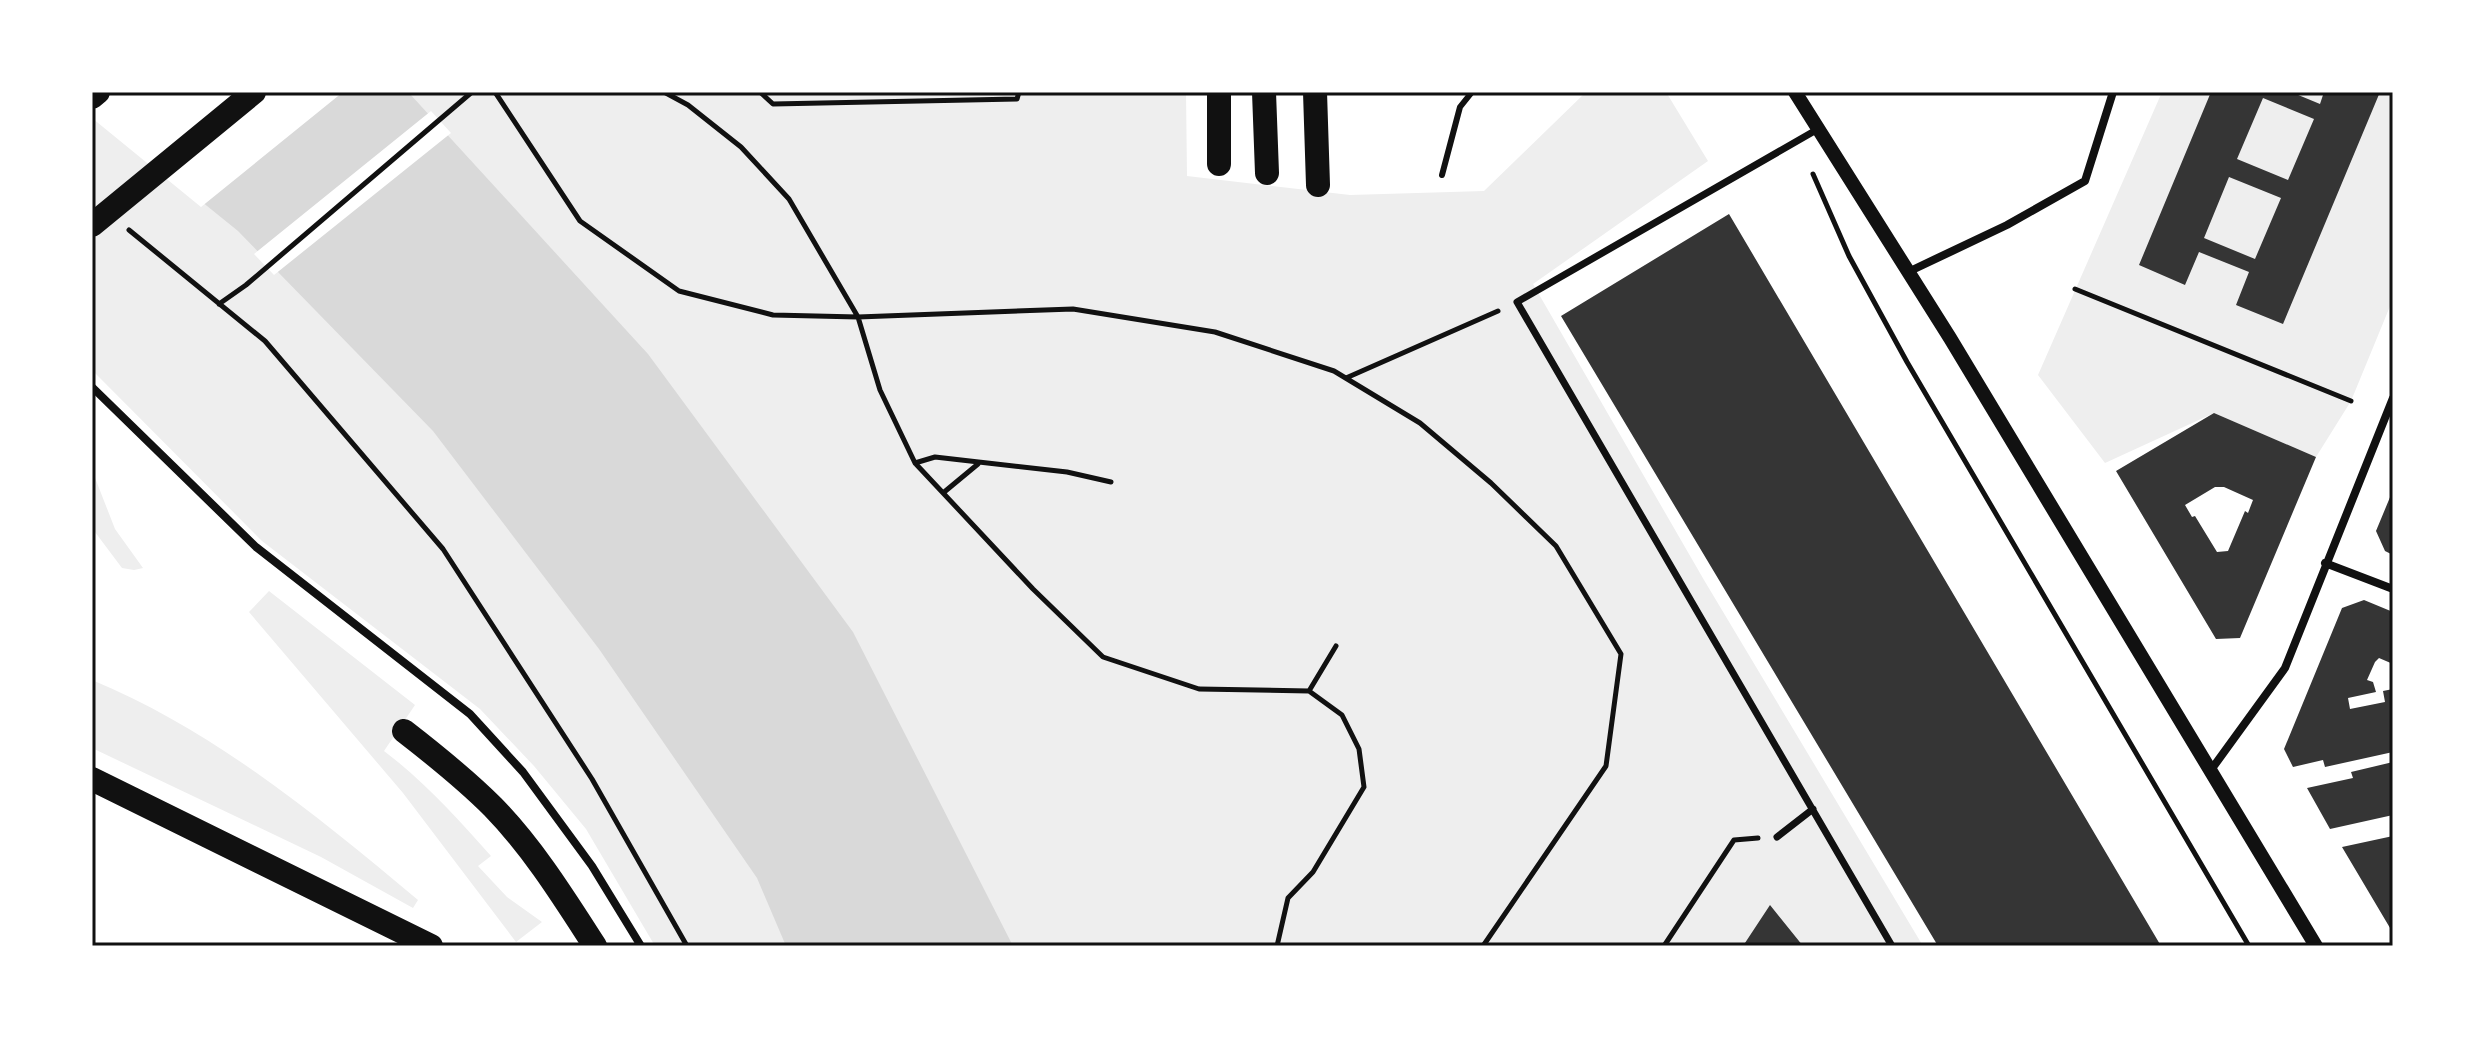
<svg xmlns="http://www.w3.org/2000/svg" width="2485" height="1038" font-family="Arial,sans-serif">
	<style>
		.green { fill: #eee }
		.water { fill: #d9d9d9 }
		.pier { fill: #fff }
		.building { fill: #353535; fill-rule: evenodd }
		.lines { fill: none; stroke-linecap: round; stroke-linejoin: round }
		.path { stroke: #111; stroke-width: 5 }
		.service { stroke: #111; stroke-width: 6 }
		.pedestrian { stroke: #111; stroke-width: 7 }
		.minor { stroke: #111; stroke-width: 8 }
		.tertiary { stroke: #111; stroke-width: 14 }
		.motorway { stroke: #111; stroke-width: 24 }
		.neatline { fill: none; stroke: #111; stroke-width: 3 }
	</style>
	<rect width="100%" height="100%" fill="#fff"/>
	<path class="green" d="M92 92H1186L1187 176 1350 195 1484 191 1586 92H1666L1708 161 1533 284 1704 580 1923 946H655L586 829 534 766 480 709 262 541 92 370Z
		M2162 92H2393V299L2351 401 2316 457 2214 413 2105 463 2038 375Z
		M92 470 115 529 143 568 134 570 122 568 92 528Z
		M269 591 415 705 384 751C424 781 458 819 491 856L478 866 507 897 542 922 516 942 403 793 249 612Z
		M92 680C215 731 317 816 418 900L413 908 321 857 92 748Z"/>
	<path class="water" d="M92 92H407L410 94 648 354 853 632 1013 946H786L757 878 599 649 433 431 238 231 92 113Z"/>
	<path class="pier" d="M92 92H343L201 207 92 118Z
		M431 111 451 133 274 275 254 254Z"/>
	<path class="building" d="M2211 92H2291L2320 104 2324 92H2380L2283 324 2236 305 2249 272 2199 252 2185 285 2139 265ZM2263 98 2314 119 2288 180 2237 159ZM2229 177 2281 198 2255 259 2204 238Z
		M1729 214 2161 946H1938L1561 316Z
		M2214 413 2316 457 2240 638 2216 639 2116 471ZM2215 487H2224L2253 500 2248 513 2245 511 2228 551 2217 552 2195 516 2192 517 2185 505Z
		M2393 490V555L2385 551 2376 531Z
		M2364 600 2393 612V664L2379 658 2375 662 2367 680 2373 682 2376 692 2348 698 2350 709 2385 702 2383 691 2393 689V752L2325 767 2323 760 2293 767 2284 749 2342 608Z
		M2393 762V815L2330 829 2307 788 2353 778 2351 772Z
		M2393 836V933L2342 847Z
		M1770 905 1803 946H1743Z"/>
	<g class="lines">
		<path class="path" d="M495 92 580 221 679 291 773 315 858 317 1073 309 1215 332 1334 371 1420 423 1491 483 1556 546 1621 654 1606 766 1483 946
			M664 92 688 105 741 147 789 199 858 317 880 390 915 463 1033 589 1103 657 1199 689 1309 691 1342 715 1359 749 1364 787 1313 872 1288 898 1277 946
			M760 92 773 104 1017 99 1019 92
			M1813 174 1849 256 1907 362 2249 946
			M129 230 265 341 443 549 592 779 687 946
			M2075 289 2351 401
			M219 304 246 285 472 92
			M1346 378 1498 311
			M915 463 935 457 1067 472 1111 482
			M943 493 978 464
			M1309 691 1336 646
			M1664 946 1734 840 1758 838"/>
		<path class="service" d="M1442 175 1460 107 1472 92"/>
		<path class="pedestrian" d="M1818 129 1517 302 1892 946
			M1777 837 1813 809"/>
		<path class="minor" d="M1908 272 2007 225 2085 181 2113 92
			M92 387 256 547 470 714 523 772 592 866 641 946
			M2325 563 2393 589
			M2211 770 2285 668 2393 398"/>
		<path class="tertiary" d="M1795 92 1950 338 2316 946"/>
		<path class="motorway" d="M1264 92 1267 173
			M1315 92 1318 185
			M92 97 98 92
			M1219 164V92
			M92 225 254 92
			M404 731C435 755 465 779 493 807 533 848 564 898 595 946
			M92 779 431 946"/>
	</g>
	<rect width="2485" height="1038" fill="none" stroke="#ffffff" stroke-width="188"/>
	<rect x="94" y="94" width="2297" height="850" class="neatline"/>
</svg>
